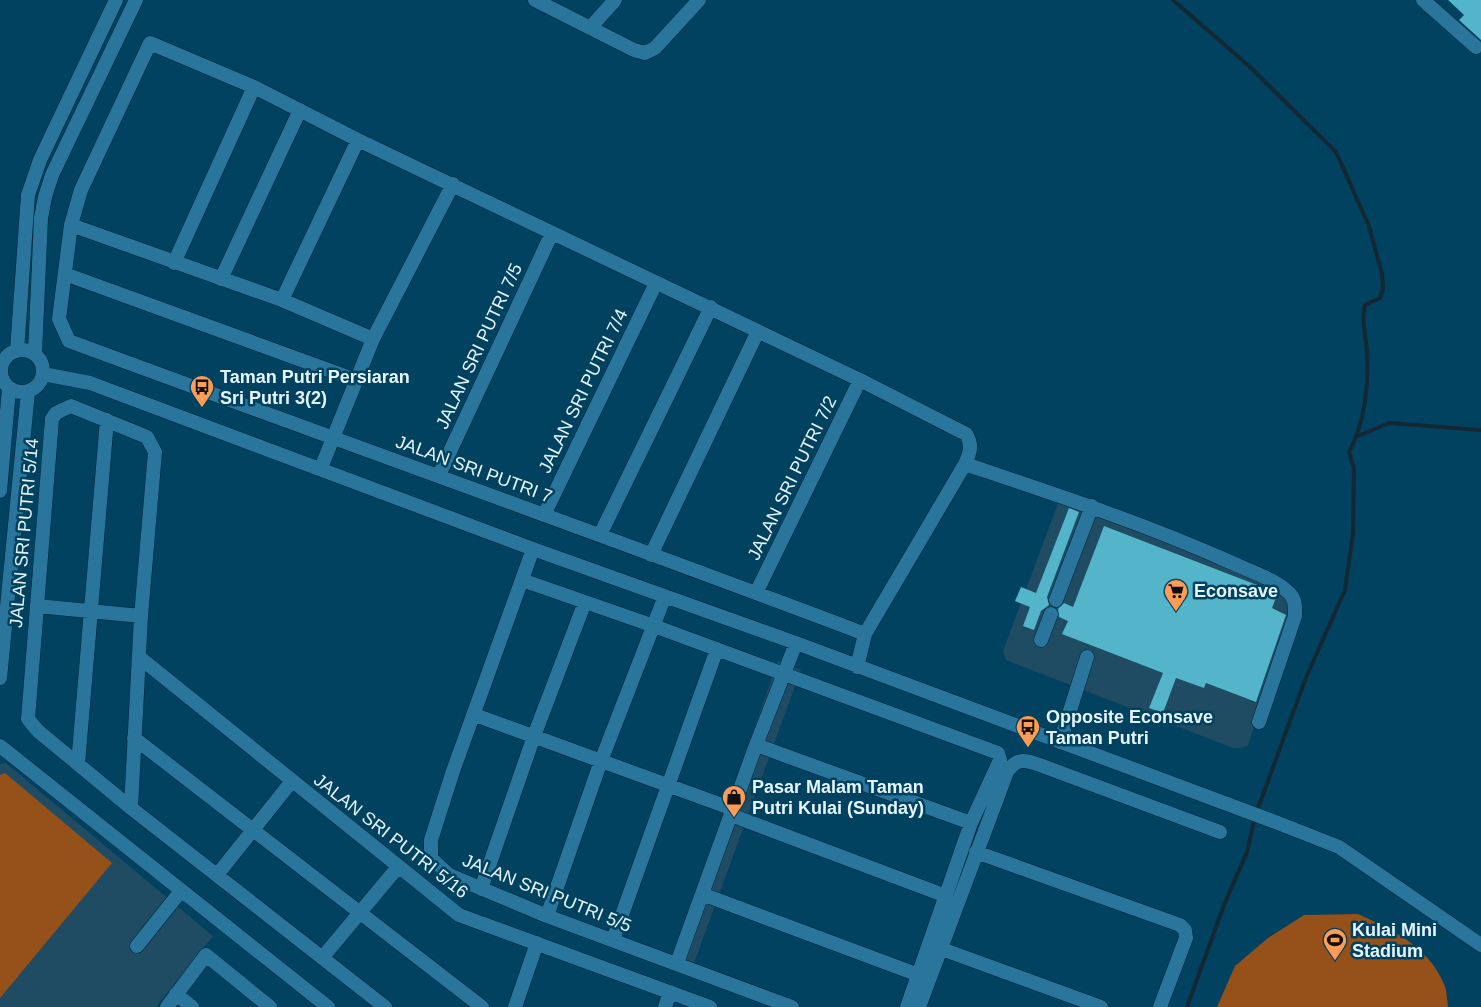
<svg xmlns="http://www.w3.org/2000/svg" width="1481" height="1007" font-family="Arial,sans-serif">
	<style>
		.built { fill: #1f4b63 }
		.green { fill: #955119 }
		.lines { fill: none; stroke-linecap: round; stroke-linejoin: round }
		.stream { stroke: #142833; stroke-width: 4 }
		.building { fill: #53b4ca }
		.minor-casing { stroke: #00273b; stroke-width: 15 }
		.minor { stroke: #29759c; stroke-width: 14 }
		.labels { text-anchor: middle; stroke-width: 5; stroke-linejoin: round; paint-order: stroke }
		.street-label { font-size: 18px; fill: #e7f5fe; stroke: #00425f }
		.poi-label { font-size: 18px; font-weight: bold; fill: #e7f5fe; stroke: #00425f; text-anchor: start }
	</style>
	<rect width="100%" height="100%" fill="#00425f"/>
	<path class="built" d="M1060 498 1258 579 1290 598 1292 616 1248 745 1242 748H1233L1006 660 1003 651Z
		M778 661 801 670 690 974 669 966Z
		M6 763 213 936 156 1007H0V764Z"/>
	<path class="green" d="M5 773 112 863 0 998V775Z
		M1358 914C1393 930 1428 946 1444 984 1447 990 1447 1000 1448 1007H1217L1235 966 1268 938 1304 915Z"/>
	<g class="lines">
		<path class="stream" d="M1173 0 1249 66 1336 152 1369 226 1382 274 1383 289 1380 298 1365 305C1361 322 1366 335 1367 351 1369 384 1365 423 1349 452L1354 469 1353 533 1345 590 1305 680 1257 811
			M1358 436 1389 423 1481 430
			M1187 1007 1224 905 1247 852 1255 817"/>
	</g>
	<path class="building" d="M1448 0H1481V40L1459 20 1464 15Z
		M1069 508 1079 512 1047 597 1049 605 1041 611 1034 630 1023 626 1030 607 1015 601 1021 587 1036 593Z
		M1104 526 1270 590 1277 595 1272 608 1286 615 1256 702 1206 683 1204 688 1176 678 1163 713 1149 708 1163 673 1062 634 1068 621 1059 617 1058 609 1064 603 1073 607Z"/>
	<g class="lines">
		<g class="minor-casing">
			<path id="minor" d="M535 0 634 50 645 53 655 48 699 0
				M1423 0 1476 47
				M590 28 615 0
				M71 225 282 300 373 339
				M174 263 254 87
				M65 274 356 380
				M221 279 300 110
				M282 300 358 140
				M1 371a21 21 0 1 1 42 0a21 21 0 1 1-42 0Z
				M17 351 28 195 40 160 116 0
				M35 354 41 218 45 197 52 175 136 0
				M43 374 90 383 533 549 796 643 1278 823 1339 847 1481 945
				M965 464C1054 494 1143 523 1230 562 1249 571 1276 579 1290 594 1296 600 1295 608 1295 616L1259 722
				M321 468 373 339 453 184
				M439 475 552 233
				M0 491 9 389
				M544 515 656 283
				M600 535 711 307
				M533 549 453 771 431 840V858L449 875 547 916 792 1007
				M651 555 758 331
				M522 580 654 626 998 753 1000 760 971 823 907 1007
				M756 593 860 380
				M1056 600 1092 506
				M37 606 141 616
				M1041 640 1051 614
				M139 657 459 915 710 1007
				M857 667 865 634 965 464C970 453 973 445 966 434L860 380 358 140 254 87 150 43 81 190 71 225 59 319 69 341C334 439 601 534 865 634
				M0 678 28 392
				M475 715 733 809
				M134 738 482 1007
				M1060 742 1087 657
				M756 745 971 823
				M0 746 328 1007
				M78 764 107 420
				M131 808 38 731 28 719 52 419 56 413 71 406 147 437 155 452 141 616 131 808 385 1007
				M731 815 946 896
				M976 852 1180 925 1185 930 1186 938 1160 1007
				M217 875 292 781
				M481 889 534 736 585 602
				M702 894 916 974
				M547 916 601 761 665 596
				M613 940 717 649
				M137 946 181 891
				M939 948 1101 1007
				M322 958 398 867
				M677 963 756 745 796 643
				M176 994 192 1007
				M167 1007 206 955 270 1007
				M515 1007 537 943
				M665 1007 670 992
				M919 1007 1007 772C1016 759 1023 759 1037 764L1220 832"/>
		</g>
		<use href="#minor" class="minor"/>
	</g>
	<defs>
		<g id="bus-pin" transform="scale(1.25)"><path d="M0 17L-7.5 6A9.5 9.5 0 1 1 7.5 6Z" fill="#fd9d55" stroke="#00425f"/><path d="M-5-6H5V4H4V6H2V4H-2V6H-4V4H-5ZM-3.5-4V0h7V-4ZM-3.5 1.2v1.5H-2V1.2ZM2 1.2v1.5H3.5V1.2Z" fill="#111"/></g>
		<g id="supermarket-pin" transform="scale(1.25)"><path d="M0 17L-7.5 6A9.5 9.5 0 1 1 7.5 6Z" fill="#fd9d55" stroke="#00425f"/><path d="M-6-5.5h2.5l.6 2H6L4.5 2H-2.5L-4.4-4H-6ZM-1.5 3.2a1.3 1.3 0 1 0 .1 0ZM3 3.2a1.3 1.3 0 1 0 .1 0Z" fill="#111"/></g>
		<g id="shop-pin" transform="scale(1.25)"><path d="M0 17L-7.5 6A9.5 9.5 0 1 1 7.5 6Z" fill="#fd9d55" stroke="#00425f"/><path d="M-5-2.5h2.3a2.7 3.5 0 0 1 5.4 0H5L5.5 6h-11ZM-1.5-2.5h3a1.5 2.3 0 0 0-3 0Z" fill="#111"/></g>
		<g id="stadium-pin" transform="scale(1.25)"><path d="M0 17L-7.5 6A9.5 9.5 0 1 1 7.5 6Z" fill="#fd9d55" stroke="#00425f"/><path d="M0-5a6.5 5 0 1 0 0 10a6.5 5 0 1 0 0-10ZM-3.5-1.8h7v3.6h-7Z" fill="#111"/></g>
	</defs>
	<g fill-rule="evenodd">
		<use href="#bus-pin" x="202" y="387"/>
		<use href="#supermarket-pin" x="1176" y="591"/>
		<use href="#bus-pin" x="1028" y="727"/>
		<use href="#shop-pin" x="734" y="797"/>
		<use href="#stadium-pin" x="1335" y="940"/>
	</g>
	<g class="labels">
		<g class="street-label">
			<text transform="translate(479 346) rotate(-65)" y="6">JALAN SRI PUTRI 7/5</text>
			<text transform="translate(583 391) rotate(-64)" y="6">JALAN SRI PUTRI 7/4</text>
			<text transform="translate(474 469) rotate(20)" y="6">JALAN SRI PUTRI 7</text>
			<text transform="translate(792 478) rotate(-64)" y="6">JALAN SRI PUTRI 7/2</text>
			<text transform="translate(24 533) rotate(-85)" y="6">JALAN SRI PUTRI 5/14</text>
			<text transform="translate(391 836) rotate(38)" y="6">JALAN SRI PUTRI 5/16</text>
			<text transform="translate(547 893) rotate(22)" y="6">JALAN SRI PUTRI 5/5</text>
		</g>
		<g class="poi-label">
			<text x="220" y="383">Taman Putri Persiaran<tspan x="220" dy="21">Sri Putri 3(2)</tspan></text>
			<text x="1194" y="597">Econsave</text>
			<text x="1046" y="723">Opposite Econsave<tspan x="1046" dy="21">Taman Putri</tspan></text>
			<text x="752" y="793">Pasar Malam Taman<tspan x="752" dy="21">Putri Kulai (Sunday)</tspan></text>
			<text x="1352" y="936">Kulai Mini<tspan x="1352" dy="21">Stadium</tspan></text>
		</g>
	</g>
</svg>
